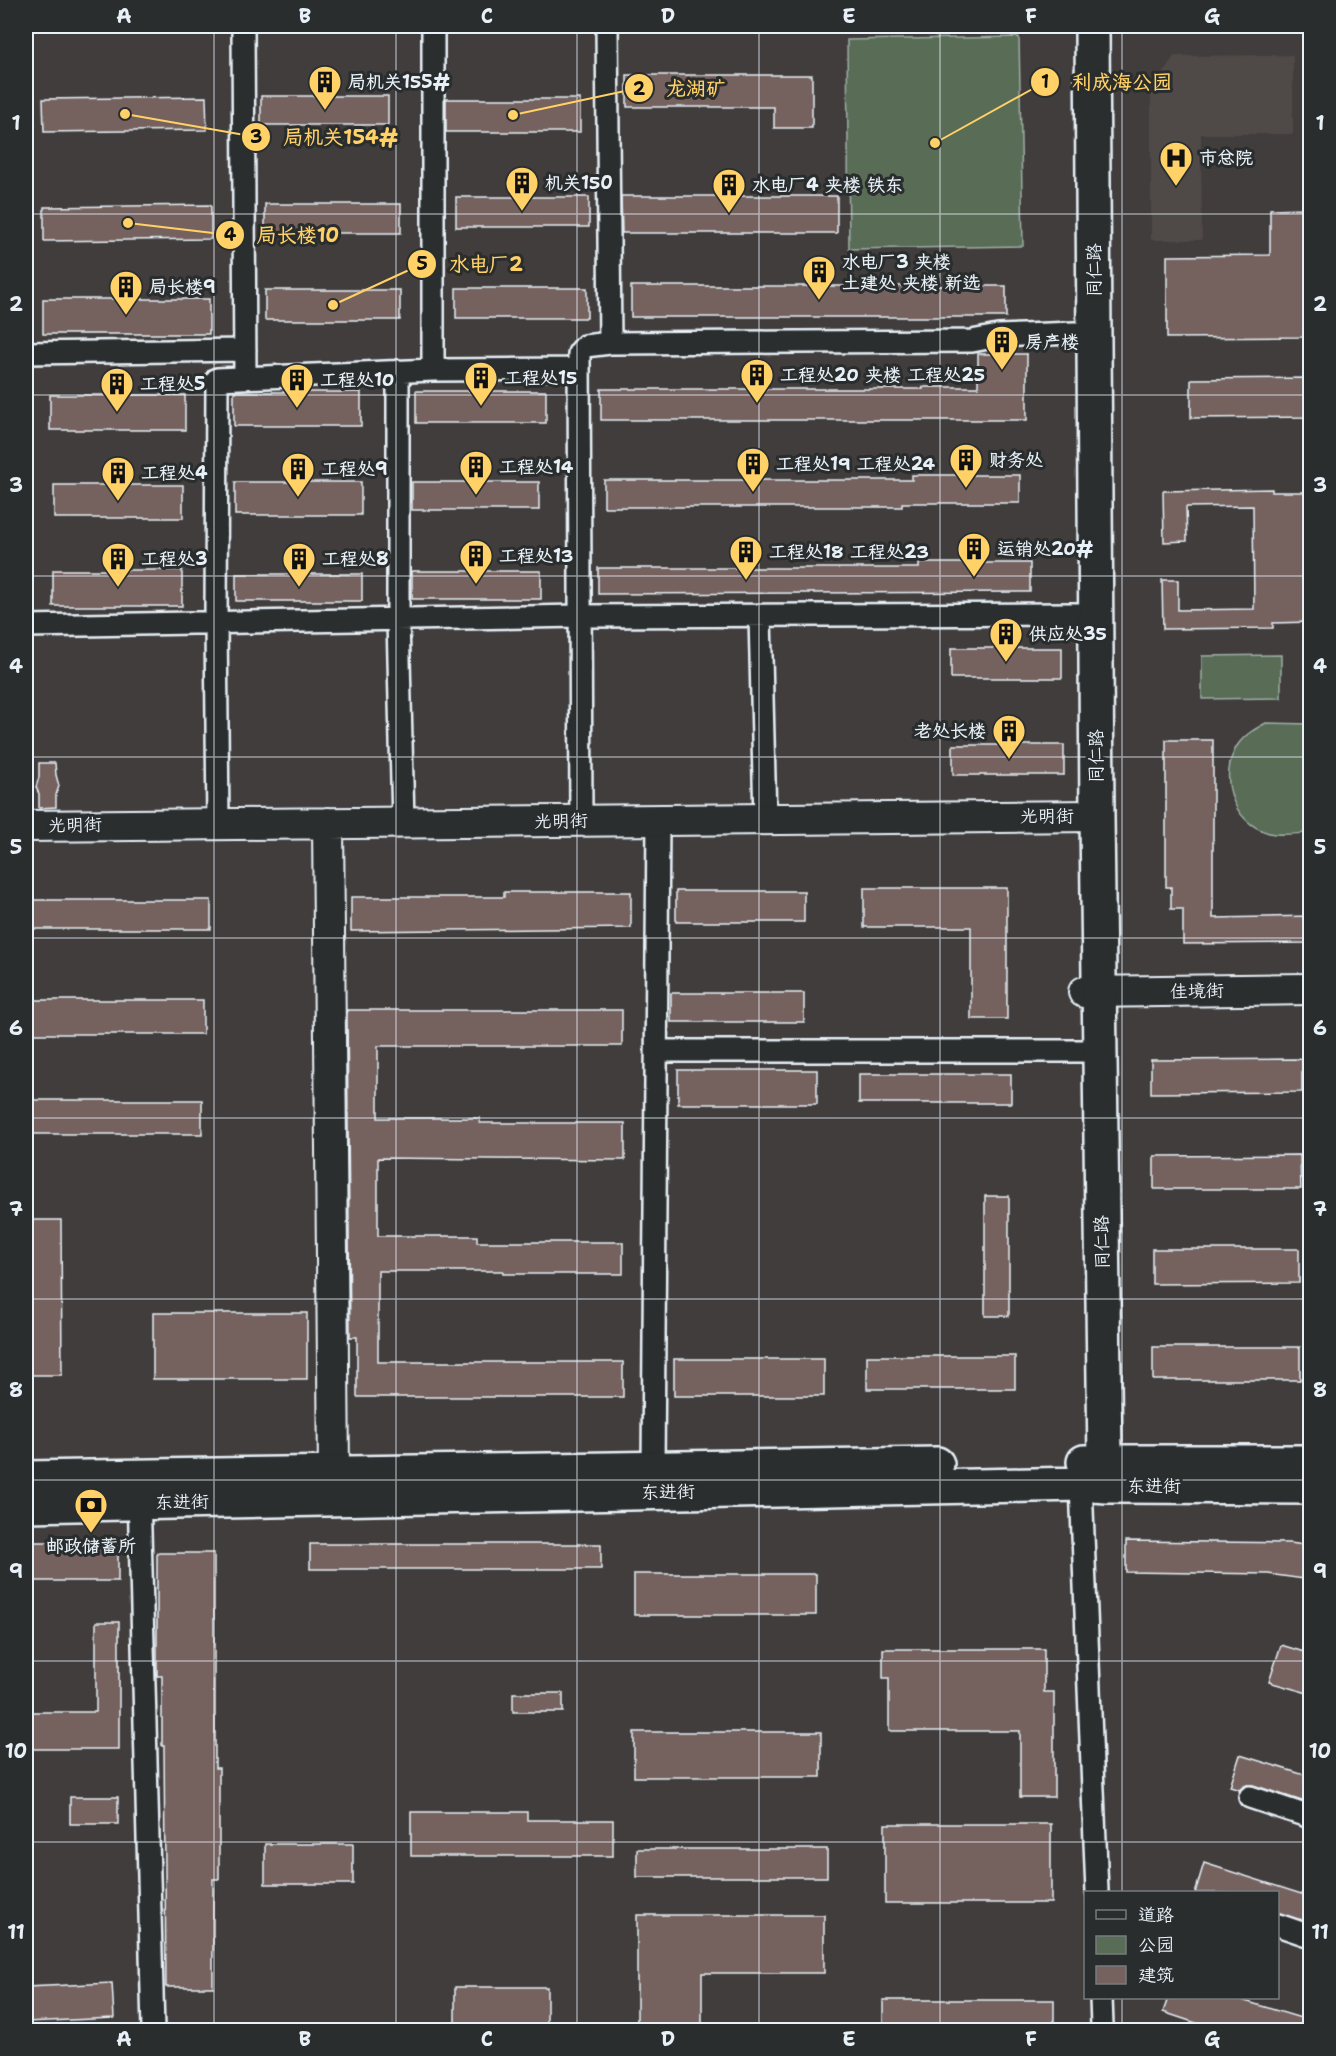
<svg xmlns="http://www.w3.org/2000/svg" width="1336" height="2056" font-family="'Shantell Sans','LXGW WenKai TC',sans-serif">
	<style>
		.built { fill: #504846 }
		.green { fill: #586c56; stroke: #a0aea7; stroke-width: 1.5 }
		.building { fill: #75625e; stroke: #e8f1f8; stroke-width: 1.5 }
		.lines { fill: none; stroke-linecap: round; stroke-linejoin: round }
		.street-casing { stroke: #e8f1f8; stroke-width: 26 }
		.secondary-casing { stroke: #e8f1f8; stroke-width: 34 }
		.primary-casing { stroke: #e8f1f8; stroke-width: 38 }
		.street { stroke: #2a2d2e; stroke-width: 21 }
		.secondary { stroke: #2a2d2e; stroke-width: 30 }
		.primary { stroke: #2a2d2e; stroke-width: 33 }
		.grid { fill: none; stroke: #e8f1f8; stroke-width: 1.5; stroke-opacity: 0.55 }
		.labels { text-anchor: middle; stroke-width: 6; stroke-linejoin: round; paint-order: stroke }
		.poi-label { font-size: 18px; font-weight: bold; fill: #e8f1f8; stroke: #2a2d2e; text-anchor: start }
		.street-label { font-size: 18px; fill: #e8f1f8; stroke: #2a2d2e }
		.leader { fill: none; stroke: #ffd166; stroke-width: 2 }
		.callout-dot { fill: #ffd166; stroke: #2a2d2e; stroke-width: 2 }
		.mark-label { font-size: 18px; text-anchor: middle; font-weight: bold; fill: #111 }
		.callout-label { font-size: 20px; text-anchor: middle; font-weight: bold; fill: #ffd166; stroke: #2a2d2e; stroke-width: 6; stroke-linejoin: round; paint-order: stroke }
		.neatline { fill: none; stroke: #e8f1f8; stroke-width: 2 }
		.grid-label { font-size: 20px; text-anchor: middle; font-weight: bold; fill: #e8f1f8 }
	</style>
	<rect width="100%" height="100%" fill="#403d3c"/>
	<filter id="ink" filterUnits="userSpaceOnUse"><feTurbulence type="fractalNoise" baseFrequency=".0167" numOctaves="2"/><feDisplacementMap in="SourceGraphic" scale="12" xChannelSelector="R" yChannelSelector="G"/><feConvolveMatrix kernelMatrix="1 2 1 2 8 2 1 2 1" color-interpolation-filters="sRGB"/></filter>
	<g filter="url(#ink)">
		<path class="built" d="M1293 55V134H1201L1202 240H1151V93L1174 56Z"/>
		<path class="green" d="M1019 37 1023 246 849 249 847 40Z
			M1281 655V698L1202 699V656Z
			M1266 723 1310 724V833C1298 833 1281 836 1269 833 1232 823 1218 777 1237 746 1244 735 1255 729 1266 723Z"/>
		<path class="building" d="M627 75H812V128H774V107H627Z
			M261 96H388V125H261Z
			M206 97 207 130 44 132 43 99Z
			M446 99H580V132H446Z
			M621 196H837V233H622Z
			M456 197H589V227H456Z
			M265 204H401V233H265Z
			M211 205V239L44 241V207Z
			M1307 208 1308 337 1167 338V256L1270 255V209Z
			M631 286H1006V317H631Z
			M456 288H587V318H456Z
			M265 290H400V320H265Z
			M43 299H209V334H43Z
			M978 354H1027V420H601V389H923V387H978Z
			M1311 378V417L1191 418V379Z
			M416 391H546V423H416Z
			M234 392H361V426H234Z
			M50 395H185V430H50Z
			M912 475H1020V503H902V507H604V480H912Z
			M235 482H361V515H235Z
			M412 482H539V510H412Z
			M54 485H183V518H54Z
			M1272 489V492H1310L1311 622 1273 623V628L1163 629 1162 580H1178V610L1254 609 1253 506 1186 507 1187 541 1164 542 1163 491Z
			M919 563H1030V592L598 594V568H919Z
			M53 570H182V606H53Z
			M412 571H541V599H412Z
			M236 574H362V601H236Z
			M951 648H1062V678H951Z
			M1166 740H1213V918L1311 916V943L1183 944V909H1171V887H1166Z
			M953 745H1064V775H953Z
			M39 763H55L56 775 59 786 56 795V807L39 808V794L36 787 39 777Z
			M864 888H1007V1019H971V927H864Z
			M676 891H804V922H676Z
			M504 892H631V928L351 931V897H504Z
			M26 900H211V929H26Z
			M671 993H804V1022H671Z
			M26 1000H203V1034H26Z
			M347 1010H622V1046H378V1118H480V1123H625V1160L378 1158V1236H477V1242H623V1274H503V1271H378V1362H623V1397H357V1337H350Z
			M1302 1059V1092L1151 1093V1060Z
			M678 1070H817V1104H678Z
			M859 1074H1011V1103H859Z
			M26 1100H202V1134H26Z
			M1300 1155 1301 1189H1154V1156Z
			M985 1196H1009V1316H985Z
			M26 1220H61L62 1375H26Z
			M1152 1249H1299V1283L1152 1284Z
			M153 1313H307V1379H153Z
			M1153 1347H1300V1380H1153Z
			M867 1356H1015V1389H867Z
			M674 1359H824V1396H674Z
			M1126 1541 1290 1543 1311 1546V1580L1268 1574 1126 1572Z
			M26 1542H118V1581H26Z
			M310 1544H601V1569H310Z
			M157 1553H214V1692H215V1768H219V1879H213V1987H166L164 1746H162V1676H157Z
			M634 1574H816V1615H634Z
			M96 1622H119V1749H26V1712H96Z
			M1281 1645 1311 1654V1694L1269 1682Z
			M883 1649H1044V1692H1054V1797H1020V1731H889V1678H883Z
			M513 1693H563V1712H513Z
			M634 1732H821V1777H634Z
			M1240 1755 1311 1777V1804L1253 1785H1247L1240 1790 1230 1787Z
			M70 1797H118V1824H70Z
			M411 1812H527V1820H613V1856H411Z
			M885 1824H1051V1903H885Z
			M265 1844H353V1884H265Z
			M637 1849H827V1877H637Z
			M1204 1863 1311 1897V1923L1278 1913V1893H1195Z
			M637 1915H824V1973H702V2031H637Z
			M112 1983 114 2018 26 2022V1987Z
			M455 1987H547V2029H455Z
			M1168 1998H1235L1311 2021V2031H1220L1163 2012Z
			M883 2000H1054V2031H883Z"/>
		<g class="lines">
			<g class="street-casing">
				<path id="street" d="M243 26 245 376
					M433 26V370
					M607 26 610 343
					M26 353 245 350
					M398 371V619L403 822
					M760 616 765 819
					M26 626 579 616 1079 614
					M581 820 579 353 585 346 610 343 972 341 998 336 1075 333
					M218 824 216 623 217 379 433 370 579 369
					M656 1051H1085
					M653 1468 658 820
					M1081 1484 1097 1892
					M139 1492 153 2030
					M1250 1797 1310 1817
					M1278 1925 1310 1936
					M1101 1998 1102 2026"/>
			</g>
			<g class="secondary-casing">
				<path id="secondary" d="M328 823 334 1473
					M26 826 1097 816
					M1084 992 1310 989"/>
			</g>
			<g class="primary-casing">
				<path id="primary" d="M1092 26 1097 816 1105 1461 1107 1486
					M1084 1462H1310
					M26 1478 937 1464
					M26 1505 1081 1484 1107 1486 1310 1487"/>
			</g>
			<use href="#street" class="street"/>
			<use href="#secondary" class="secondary"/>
			<use href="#primary" class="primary"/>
		</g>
	</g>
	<path class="grid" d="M214 26V2030M396 26V2030M577 26V2030M759 26V2030M940 26V2030M1122 26V1892M26 214H1310M26 395H1310M26 576H1310M26 757H1310M26 938H1310M26 1118H1310M26 1299H1310M26 1480H1310M26 1661H1310M26 1842H1310M1122 1998V2030"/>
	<defs>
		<g id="building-pin" transform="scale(1.725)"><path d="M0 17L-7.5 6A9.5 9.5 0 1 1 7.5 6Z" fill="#ffd166" stroke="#2a2d2e"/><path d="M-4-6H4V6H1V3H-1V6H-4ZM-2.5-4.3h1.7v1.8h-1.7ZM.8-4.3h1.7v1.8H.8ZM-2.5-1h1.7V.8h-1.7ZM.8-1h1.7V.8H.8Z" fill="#111"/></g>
		<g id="hospital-pin" transform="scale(1.725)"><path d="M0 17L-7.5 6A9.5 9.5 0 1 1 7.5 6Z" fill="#ffd166" stroke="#2a2d2e"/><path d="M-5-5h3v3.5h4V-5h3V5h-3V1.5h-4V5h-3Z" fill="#111"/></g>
		<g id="bank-pin" transform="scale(1.725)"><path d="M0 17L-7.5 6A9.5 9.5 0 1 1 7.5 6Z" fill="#ffd166" stroke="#2a2d2e"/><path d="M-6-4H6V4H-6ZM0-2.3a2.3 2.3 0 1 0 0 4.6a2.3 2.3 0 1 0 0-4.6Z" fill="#111"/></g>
	</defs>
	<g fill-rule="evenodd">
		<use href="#building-pin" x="325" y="82"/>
		<use href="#hospital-pin" x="1176" y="158"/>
		<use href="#building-pin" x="522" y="183"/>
		<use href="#building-pin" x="729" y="185"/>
		<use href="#building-pin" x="819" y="272"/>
		<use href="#building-pin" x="126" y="287"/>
		<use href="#building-pin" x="1002" y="342"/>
		<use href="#building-pin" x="757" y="375"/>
		<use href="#building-pin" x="481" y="378"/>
		<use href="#building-pin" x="297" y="380"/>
		<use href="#building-pin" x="117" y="384"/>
		<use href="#building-pin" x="966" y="460"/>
		<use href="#building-pin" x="753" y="464"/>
		<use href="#building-pin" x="476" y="467"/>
		<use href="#building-pin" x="298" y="469"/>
		<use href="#building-pin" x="118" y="473"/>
		<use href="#building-pin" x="974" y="549"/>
		<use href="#building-pin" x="746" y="552"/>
		<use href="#building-pin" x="476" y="556"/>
		<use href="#building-pin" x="118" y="559"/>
		<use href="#building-pin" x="299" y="559"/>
		<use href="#building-pin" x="1006" y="634"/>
		<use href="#building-pin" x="1009" y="731"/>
		<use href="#bank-pin" x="91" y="1505"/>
	</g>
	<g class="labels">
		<g class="poi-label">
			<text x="348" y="88">局机关155#</text>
			<text x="1199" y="164">市总院</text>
			<text x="545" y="189">机关150</text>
			<text x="752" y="191">水电厂4 夹楼 铁东</text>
			<text x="842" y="268">水电厂3 夹楼<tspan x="842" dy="21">土建处 夹楼 新选</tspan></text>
			<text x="149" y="293">局长楼9</text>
			<text x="1025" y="348">房产楼</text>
			<text x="780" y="381">工程处20 夹楼 工程处25</text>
			<text x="504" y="384">工程处15</text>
			<text x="320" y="386">工程处10</text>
			<text x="140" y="390">工程处5</text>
			<text x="989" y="466">财务处</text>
			<text x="776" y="470">工程处19 工程处24</text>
			<text x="499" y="473">工程处14</text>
			<text x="321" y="475">工程处9</text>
			<text x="141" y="479">工程处4</text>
			<text x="997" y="555">运销处20#</text>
			<text x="769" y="558">工程处18 工程处23</text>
			<text x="499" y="562">工程处13</text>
			<text x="141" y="565">工程处3</text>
			<text x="322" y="565">工程处8</text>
			<text x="1029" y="640">供应处35</text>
			<text x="986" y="737" text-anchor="end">老处长楼</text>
			<text x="91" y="1552" text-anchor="middle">邮政储蓄所</text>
		</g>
		<g class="street-label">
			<text transform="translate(1094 270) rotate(-90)" y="6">同仁路</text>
			<text transform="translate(1096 756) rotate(-90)" y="6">同仁路</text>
			<text x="1047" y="822">光明街</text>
			<text transform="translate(561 821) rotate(-1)" y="6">光明街</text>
			<text transform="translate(75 825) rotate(-1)" y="6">光明街</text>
			<text transform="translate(1197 991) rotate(-1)" y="6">佳境街</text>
			<text transform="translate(1102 1242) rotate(-91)" y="6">同仁路</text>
			<text x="1154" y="1492">东进街</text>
			<text transform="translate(668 1492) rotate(-1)" y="6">东进街</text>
			<text transform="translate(182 1502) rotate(-1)" y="6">东进街</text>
		</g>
	</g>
	<path class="leader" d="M935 143L1045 82M513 115L639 88M125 114L256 137M128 223L230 235M333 305L422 264"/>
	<g class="callout-dot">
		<circle cx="935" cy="143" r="6"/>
		<circle cx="513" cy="115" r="6"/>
		<circle cx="125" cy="114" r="6"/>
		<circle cx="128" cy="223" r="6"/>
		<circle cx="333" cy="305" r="6"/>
		<circle cx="1045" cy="82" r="15"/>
		<circle cx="639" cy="88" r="15"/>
		<circle cx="256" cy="137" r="15"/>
		<circle cx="230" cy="235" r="15"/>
		<circle cx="422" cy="264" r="15"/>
	</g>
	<g class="mark-label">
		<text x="1045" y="88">1</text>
		<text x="639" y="95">2</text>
		<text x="256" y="143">3</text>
		<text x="230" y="241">4</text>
		<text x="422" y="270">5</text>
	</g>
	<g class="callout-label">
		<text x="1122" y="89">利成海公园</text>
		<text x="696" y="95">龙湖矿</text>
		<text x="341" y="144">局机关154#</text>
		<text x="298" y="242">局长楼10</text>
		<text x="486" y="271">水电厂2</text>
	</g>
	<rect width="1336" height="2056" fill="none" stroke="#2a2d2e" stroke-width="66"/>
	<rect x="1084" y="1891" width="195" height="108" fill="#2a2d2e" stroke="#767b7f" stroke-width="1.5"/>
	<rect x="1096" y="1910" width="30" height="9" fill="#2a2d2e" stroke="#767b7f" stroke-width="1.5"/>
	<text x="1138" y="1921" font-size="18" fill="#e8f1f8">道路</text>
	<rect x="1096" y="1936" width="30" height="18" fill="#586c56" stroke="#767b7f" stroke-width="1.5"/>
	<text x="1138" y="1951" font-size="18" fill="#e8f1f8">公园</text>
	<rect x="1096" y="1966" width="30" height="18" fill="#75625e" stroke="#767b7f" stroke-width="1.5"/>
	<text x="1138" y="1981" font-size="18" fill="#e8f1f8">建筑</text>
	<rect x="33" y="33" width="1270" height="1990" class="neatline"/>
	<g class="grid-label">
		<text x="124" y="23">A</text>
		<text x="305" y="23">B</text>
		<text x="487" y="23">C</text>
		<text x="668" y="23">D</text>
		<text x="849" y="23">E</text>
		<text x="1031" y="23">F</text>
		<text x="1212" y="23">G</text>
		<text x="16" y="130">1</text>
		<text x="1320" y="130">1</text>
		<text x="16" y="311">2</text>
		<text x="1320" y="311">2</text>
		<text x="16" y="492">3</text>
		<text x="1320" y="492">3</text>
		<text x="16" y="673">4</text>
		<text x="1320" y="673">4</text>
		<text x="16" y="854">5</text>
		<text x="1320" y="854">5</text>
		<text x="16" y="1035">6</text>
		<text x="1320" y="1035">6</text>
		<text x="16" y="1216">7</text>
		<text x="1320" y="1216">7</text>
		<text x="16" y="1397">8</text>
		<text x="1320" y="1397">8</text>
		<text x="16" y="1578">9</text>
		<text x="1320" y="1578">9</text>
		<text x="16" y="1758">10</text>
		<text x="1320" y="1758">10</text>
		<text x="16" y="1939">11</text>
		<text x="1320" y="1939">11</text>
		<text x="124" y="2046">A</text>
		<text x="305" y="2046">B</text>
		<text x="487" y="2046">C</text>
		<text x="668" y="2046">D</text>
		<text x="849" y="2046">E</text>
		<text x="1031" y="2046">F</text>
		<text x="1212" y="2046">G</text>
	</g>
</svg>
